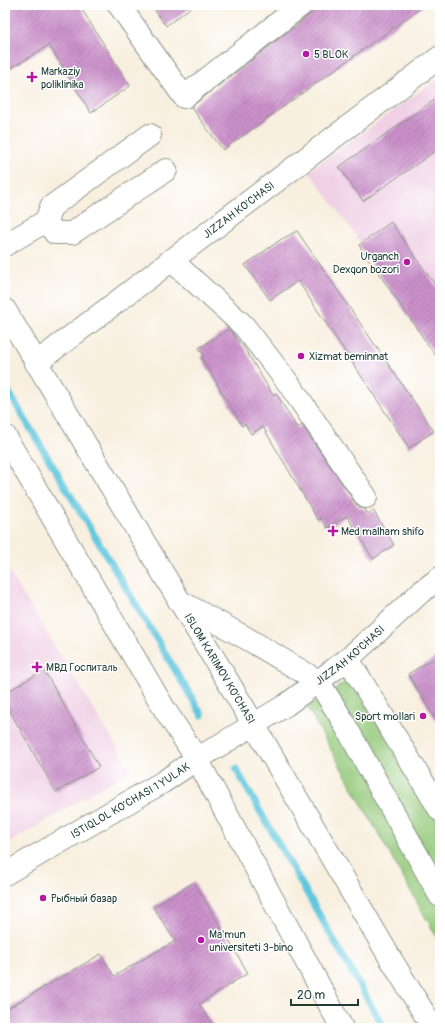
<svg xmlns="http://www.w3.org/2000/svg" width="445" height="1033" font-family="Pangolin,sans-serif">
	<style>
		.built { fill: #f0d0e5 }
		.green { fill: #94c97a; stroke: #5a8357 }
		.lines { fill: none; stroke-linecap: round; stroke-linejoin: round }
		.stream { stroke: #61c7de; stroke-width: 7 }
		.building { fill: url(#building-hatch) }
		.minor-casing { stroke: #8c968a; stroke-width: 24 }
		.major-casing { stroke: #8c968a; stroke-width: 24 }
		.minor { stroke: #fff; stroke-width: 22 }
		.major { stroke: #fff; stroke-width: 22 }
		.poi-dot { fill: #b5179e; stroke: #fff; stroke-width: 1.5 }
		.labels { text-anchor: middle; stroke-width: 3; stroke-linejoin: round; paint-order: stroke }
		.poi-label { font-size: 11px; fill: #1f3d34; stroke: #fff; text-anchor: start }
		.street-label { font-size: 11px; fill: #1f3d34; stroke: #fff }
	</style>
	<defs>
		<pattern id="building-hatch" width="6" height="6" patternUnits="userSpaceOnUse"><rect width="6" height="6" fill="#cb90ca"/><path d="M-1 1l2-2M0 6l6-6M5 7l2-2" fill="none" stroke="#a477a5"/></pattern>
	</defs>
	<rect width="100%" height="100%" fill="#fff"/>
	<filter id="ink" filterUnits="userSpaceOnUse"><feTurbulence type="fractalNoise" baseFrequency=".025" numOctaves="2"/><feDisplacementMap in="SourceGraphic" scale="8" xChannelSelector="R" yChannelSelector="G"/><feConvolveMatrix kernelMatrix="1 2 1 2 8 2 1 2 1" color-interpolation-filters="sRGB"/></filter>
	<filter id="wash" filterUnits="userSpaceOnUse"><feTurbulence type="fractalNoise" baseFrequency=".012" numOctaves="4" result="noise"/><feDisplacementMap in="SourceGraphic" scale="16" xChannelSelector="R" yChannelSelector="G"/><feGaussianBlur stdDeviation="0.9" result="paint"/><feColorMatrix in="noise" values="0 0 0 0 0 0 0 0 0 0 0 0 0 0 0 0 0 1.4 0 .05"/><feComposite in="paint" operator="in"/></filter>
	<g filter="url(#wash)">
		<rect width="100%" height="100%" fill="#f8efdf"/>
		<path class="built" d="M440 77V352L309 171Z
			M5 565 131 770 5 845Z"/>
		<path class="green" d="M350 679 440 825V943L307 707Z"/>
		<g class="lines">
			<path class="stream" d="M5 386 202 715
				M236 769 384 1028"/>
		</g>
		<g id="blocks">
			<path class="building" d="M5 5H79L130 86 91 113 49 45 5 72Z
				M151 5H194L166 26Z
				M322 5H425L223 150 191 107Z
				M440 96V148L363 201 339 167Z
				M391 222 440 292V362L359 245Z
				M297 231 434 431 409 448 298 281 270 300 245 265 280 240Z
				M229 329 243 346 273 395 276 393 297 428 302 425 356 504 360 508 365 509 368 514 373 510 394 545 373 559 347 516 327 528 321 518 318 520 263 427 251 434 245 424 242 426 201 357 204 356 199 348Z
				M440 655V727L408 674Z
				M44 670 99 767 56 792 5 703V693Z
				M194 882 248 973 199 1004 215 1028H5V1010L101 954 114 976 175 941 153 907Z"/>
		</g>
	</g>
	<g filter="url(#ink)">
		<use href="#blocks" fill-opacity="0" stroke="#8c968a" stroke-width="1"/>
		<g class="lines">
			<g class="minor-casing">
				<g id="minor">
					<path d="M119 5 184 97 301 5"/>
					<path d="M46 221 55 233H72L166 170"/>
					<path d="M5 245 46 221 51 207 150 135"/>
					<path d="M171 260 244 326 289 384 366 497"/>
					<path id="s1" d="M36 363 440 57"/>
					<path d="M179 601 246 638 318 681 340 716 440 896"/>
					<path d="M348 659 440 810"/>
					<path id="s2" d="M5 874 163 782 197 759 286 705 348 659 421 592 440 578"/>
				</g>
			</g>
			<g class="major-casing">
				<g id="major">
					<path id="s3" d="M5 310 254 725 389 956 433 1028"/>
					<path d="M5 436 165 710 197 759 342 1028"/>
				</g>
			</g>
			<use href="#minor" class="minor"/>
			<use href="#major" class="major"/>
		</g>
	</g>
	<g class="poi-dot">
		<circle cx="306" cy="54" r="4"/>
		<path d="M30 71h4v4h4v4h-4v4h-4v-4h-4v-4h4z"/>
		<circle cx="407" cy="262" r="4"/>
		<circle cx="301" cy="356" r="4"/>
		<path d="M331 525h4v4h4v4h-4v4h-4v-4h-4v-4h4z"/>
		<path d="M35 661h4v4h4v4h-4v4h-4v-4h-4v-4h4z"/>
		<circle cx="423" cy="716" r="4"/>
		<circle cx="43" cy="898" r="4"/>
		<circle cx="201" cy="940" r="4"/>
	</g>
	<g class="labels">
		<g class="poi-label">
			<text x="314" y="58">5 BLOK</text>
			<text x="41" y="75">Markaziy<tspan x="41" dy="13">poliklinika</tspan></text>
			<text x="399" y="260" text-anchor="end">Urganch<tspan x="399" dy="13">Dexqon bozori</tspan></text>
			<text x="309" y="360">Xizmat beminnat</text>
			<text x="341" y="535">Med malham shifo</text>
			<text x="46" y="671">МВД Госпиталь</text>
			<text x="415" y="720" text-anchor="end">Sport mollari</text>
			<text x="51" y="902">Рыбный базар</text>
			<text x="209" y="938">Ma'mun<tspan x="209" dy="13">universiteti 3-bino</tspan></text>
		</g>
		<g class="street-label">
			<text dy="4" stroke="none"><textPath href="#s1" startOffset="254">JIZZAH KO'CHASI</textPath></text>
			<text dy="4" stroke="none"><textPath href="#s2" startOffset="409">JIZZAH KO'CHASI</textPath></text>
			<text dy="4" stroke="none"><textPath href="#s3" startOffset="418">ISLOM KARIMOV KO'CHASI</textPath></text>
			<text dy="4" stroke="none"><textPath href="#s2" startOffset="145">ISTIQLOL KO'CHASI 1 YULAK</textPath></text>
		</g>
	</g>
	<rect width="445" height="1033" fill="none" stroke="#fff" stroke-width="20"/>
	<path d="M291 999v6h67v-6" fill="none" stroke="#1f3d34" stroke-width="2"/>
	<text x="297" y="999" font-size="12" fill="#1f3d34" stroke="#ffffff" stroke-width="3" paint-order="stroke">20 m</text>
</svg>
